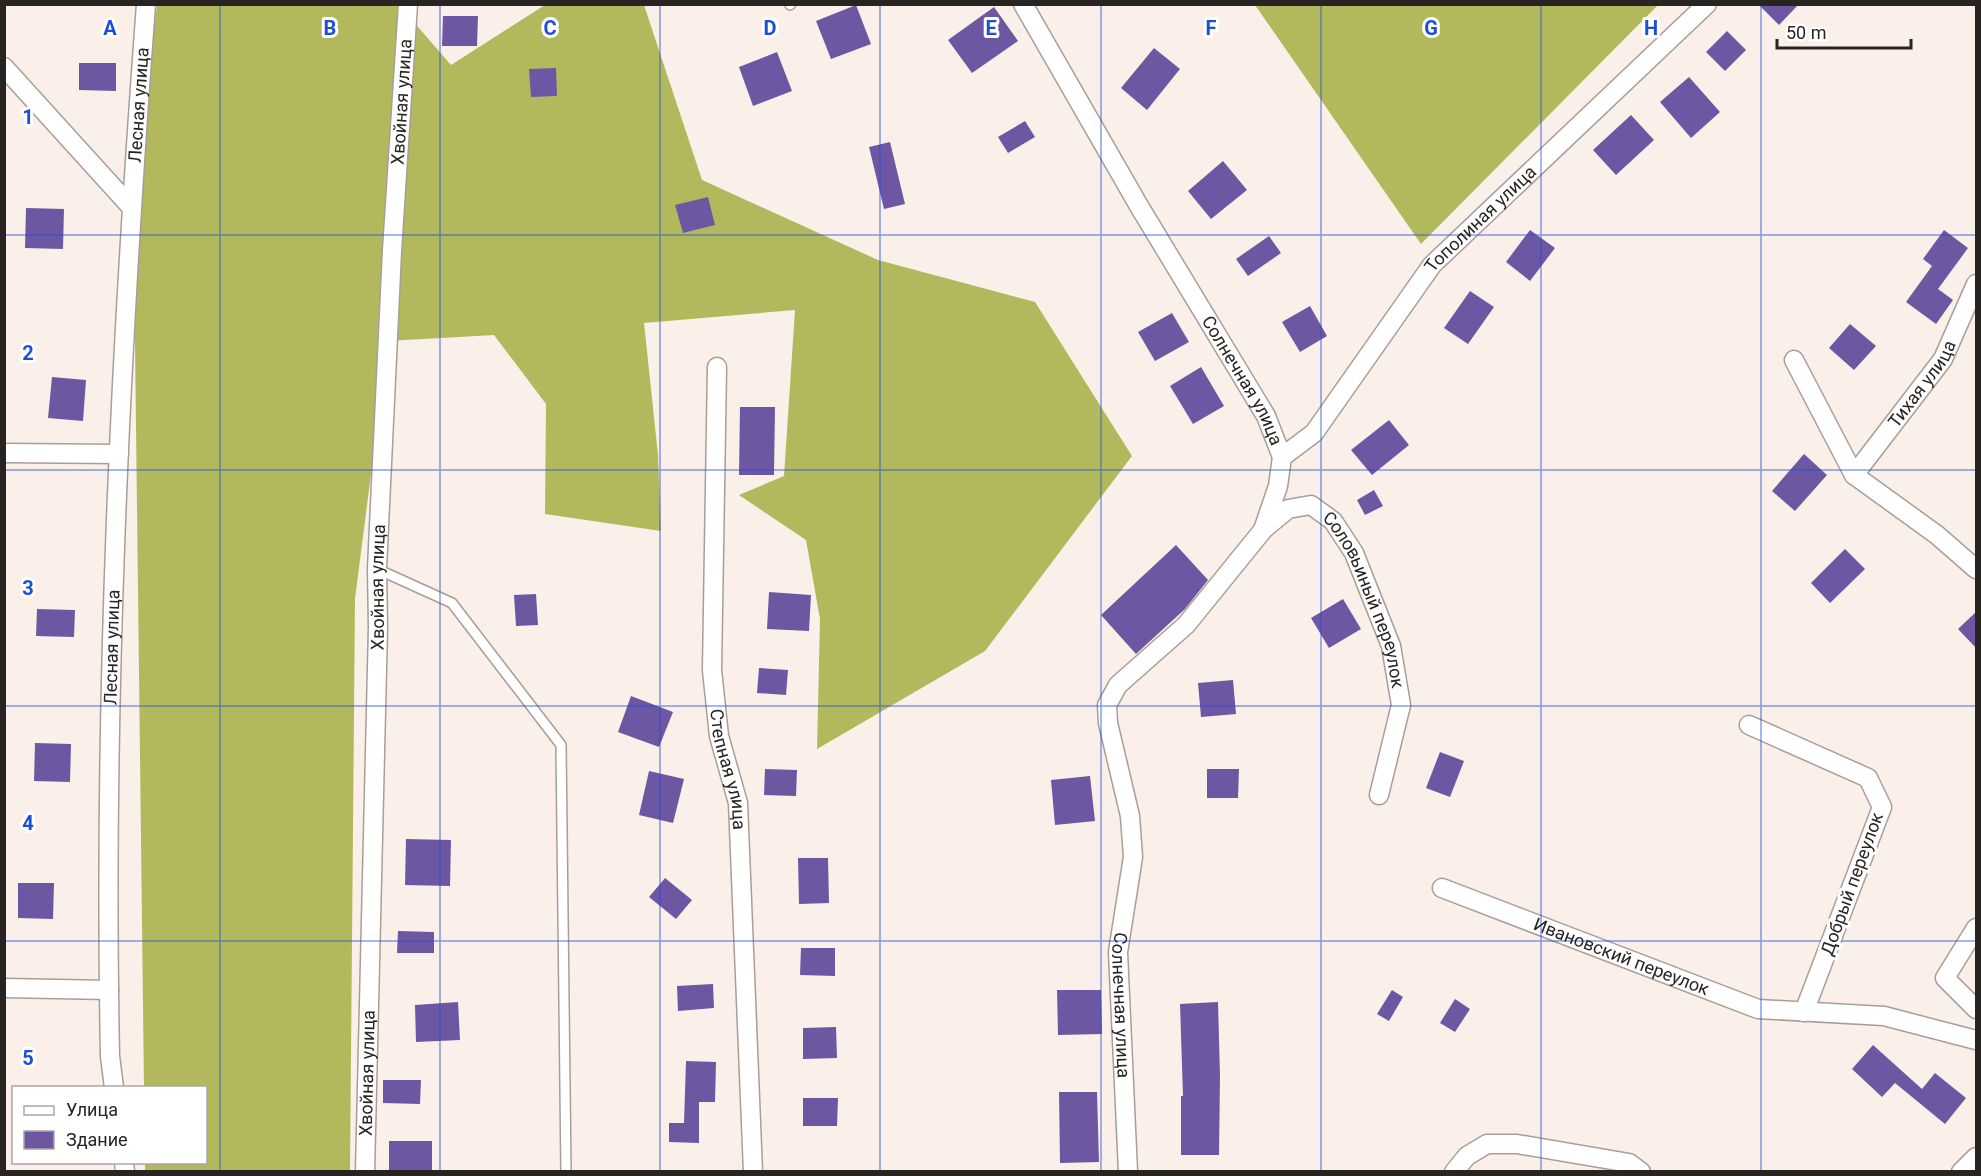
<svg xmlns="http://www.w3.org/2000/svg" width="1981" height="1176" font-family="Roboto,sans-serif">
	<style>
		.forest { fill: #b2b95d }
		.building { fill: #6d57a2 }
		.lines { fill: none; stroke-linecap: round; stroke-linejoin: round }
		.service-casing { stroke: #a89e98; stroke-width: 12 }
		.minor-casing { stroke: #a89e98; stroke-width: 21 }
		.service { stroke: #fff; stroke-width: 9 }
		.minor { stroke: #fff; stroke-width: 18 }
		.grid { fill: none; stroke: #1d4ed8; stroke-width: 1.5; stroke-opacity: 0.55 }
		.labels { text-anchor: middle; stroke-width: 6; stroke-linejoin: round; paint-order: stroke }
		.street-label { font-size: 18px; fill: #282422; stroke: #fff }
		.grid-label { font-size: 20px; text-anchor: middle; font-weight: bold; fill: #1d4ed8; stroke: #fff; stroke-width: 6; stroke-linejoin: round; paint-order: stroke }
	</style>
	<rect width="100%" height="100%" fill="#faefe9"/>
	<path class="forest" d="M157 5H399L451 65 545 5H644L702 180 878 260 1035 302 1132 456 985 651 817 749 820 619 806 540 739 495 784 476 795 310 644 323 658 455 661 531 545 514 546 404 494 335 388 341 355 599 350 1171H145V1163L206 1162V1088H144L133 175Z
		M1255 5H1658L1421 244Z"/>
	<path class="building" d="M1758 4H1799L1779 25Z
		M856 5 871 44 831 59 816 21Z
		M994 7 1018 41 972 73 948 40Z
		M443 16H478L477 46H442Z
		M1727 31 1746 50 1725 71 1706 52Z
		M1154 48 1180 69 1147 110 1121 88Z
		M777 52 792 91 753 106 739 67Z
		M79 63H116V91L79 90Z
		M556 68 557 96 531 97 529 69Z
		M1689 77 1720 112 1691 138 1660 102Z
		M1631 115 1654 140 1616 175 1593 150Z
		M1025 121 1035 137 1008 153 998 137Z
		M890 142 905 204 884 209 869 147Z
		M1223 161 1247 190 1211 219 1188 191Z
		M708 197 715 225 683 233 675 205Z
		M26 208 64 209 63 249 25 248Z
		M1530 230 1555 248 1530 281 1506 262Z
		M1944 230 1968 248 1938 289 1953 300 1936 324 1906 302 1932 266 1923 259Z
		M1269 236 1281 253 1248 276 1236 259Z
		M1470 291 1494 307 1468 344 1444 328Z
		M1310 306 1327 336 1300 352 1282 322Z
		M1172 313 1189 342 1155 361 1138 332Z
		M1850 324 1876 346 1854 370 1829 348Z
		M1201 367 1224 406 1193 424 1170 386Z
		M52 377 86 380 83 421 48 418Z
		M740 407H775L774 475H739Z
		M1389 420 1409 445 1372 475 1351 450Z
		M1804 454 1827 475 1795 511 1772 491Z
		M1374 490 1383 506 1365 515 1357 500Z
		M1176 545 1208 580 1185 609 1136 654 1101 615Z
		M1845 549 1865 569 1830 603 1811 583Z
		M769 592 811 595 809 631 767 629Z
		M536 594 538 625 516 626 514 595Z
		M1343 599 1361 629 1329 648 1311 618Z
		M37 609 75 610 74 637 36 636Z
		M1977 611V649L1958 629Z
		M759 668 788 670 786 695 757 693Z
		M1233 680 1236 714 1201 717 1198 683Z
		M631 696 673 712 659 747 618 732Z
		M35 743 71 744 70 782 34 781Z
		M1440 752 1464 761 1450 797 1426 788Z
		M765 769 797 770 796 796 764 795Z
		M1207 769H1239L1238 798H1207Z
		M649 771 684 779 673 823 639 815Z
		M1090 776 1095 821 1055 825 1051 780Z
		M406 839 451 840 450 886 405 885Z
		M798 858H828L829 903 799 904Z
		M665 878 692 900 676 919 649 897Z
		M18 883H54L53 919 18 918Z
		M398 931 434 932V953H397Z
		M801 948H835V976L800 975Z
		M713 984 714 1008 678 1011 677 986Z
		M1057 990H1101L1102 1034 1058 1035Z
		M1392 990 1403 997 1389 1021 1377 1014Z
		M1455 999 1470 1009 1455 1032 1440 1023Z
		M458 1002 460 1040 416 1042 415 1005Z
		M1218 1002 1220 1076 1219 1155H1181V1096H1183L1180 1004Z
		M836 1027 837 1058 803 1059V1028Z
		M1873 1045 1922 1089 1935 1073 1966 1098 1945 1124 1895 1083 1882 1097 1852 1069Z
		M686 1061 716 1062 715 1102H699V1143L669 1142V1123H684Z
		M383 1080H421L420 1104 383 1103Z
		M1059 1092H1097L1099 1162 1060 1163Z
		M803 1098H838L837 1126H803Z
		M389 1141H432V1172H389Z"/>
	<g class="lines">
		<g class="service-casing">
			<path id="service" d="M790 5 791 4
				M377 569 452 603 561 745 566 1172"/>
		</g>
		<g class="minor-casing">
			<g id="minor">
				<path id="s1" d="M1023 4 1139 206 1266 416 1282 457 1278 486 1263 530 1186 625 1118 685 1107 705 1108 723 1130 816 1133 857 1118 952 1128 1172"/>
				<path d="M4 67 131 207"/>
				<path d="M1794 360 1854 475 1937 535 1976 569"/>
				<path id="s2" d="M717 367 712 670 719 736 738 803 753 1172"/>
				<path d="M4 453 119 454"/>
				<path id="s3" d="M1282 457 1314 433 1432 265 1707 4"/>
				<path id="s4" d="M1854 475 1943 359 1976 284"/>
				<path id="s5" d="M1265 528 1288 509 1311 505 1333 521 1354 553 1391 646 1401 705 1379 795"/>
				<path d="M1749 725 1868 778 1882 807 1804 1012"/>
				<path id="s6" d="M1442 888 1758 1009 1884 1016 1976 1040"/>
				<path d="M1976 928 1945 978 1976 1009"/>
				<path d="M4 988 109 990"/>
				<path id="s7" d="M114 1088 110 1056C103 705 120 354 146 4"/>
				<path d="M124 1162 125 1172"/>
				<path id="s8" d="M365 1172 378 627 377 569 392 251 408 4"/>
				<path d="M1454 1172 1467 1156 1487 1144H1517L1629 1163 1641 1172"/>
				<path d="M1961 1172 1976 1157"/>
			</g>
		</g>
		<use href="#service" class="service"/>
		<use href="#minor" class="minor"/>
	</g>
	<path class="grid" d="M220 4V1172M440 4V1172M660 4V1172M880 4V1172M1101 4V1172M1321 4V1172M1541 4V1172M1761 4V1172M4 235H1976M4 470H1976M4 706H1976M4 941H1976"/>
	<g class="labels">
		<g class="street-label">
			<text dy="6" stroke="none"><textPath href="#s8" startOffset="1071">Хвойная улица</textPath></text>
			<text dy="6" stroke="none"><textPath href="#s7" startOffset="984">Лесная улица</textPath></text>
			<text dy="6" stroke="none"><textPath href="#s3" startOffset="312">Тополиная улица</textPath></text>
			<text dy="6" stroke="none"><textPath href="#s1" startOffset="436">Солнечная улица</textPath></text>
			<text dy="6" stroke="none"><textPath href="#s4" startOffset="114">Тихая улица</textPath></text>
			<text dy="6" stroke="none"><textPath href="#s8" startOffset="585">Хвойная улица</textPath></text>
			<text dy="6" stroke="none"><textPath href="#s5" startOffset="166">Соловьиный переулок</textPath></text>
			<text dy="6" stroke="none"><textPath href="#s7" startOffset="441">Лесная улица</textPath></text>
			<text dy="6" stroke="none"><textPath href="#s2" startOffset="404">Степная улица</textPath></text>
			<text transform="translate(1852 884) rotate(-70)" y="6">Добрый переулок</text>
			<text dy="6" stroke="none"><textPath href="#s6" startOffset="192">Ивановский переулок</textPath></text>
			<text dy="6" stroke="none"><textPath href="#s1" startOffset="1138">Солнечная улица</textPath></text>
			<text dy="6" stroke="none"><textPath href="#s8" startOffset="99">Хвойная улица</textPath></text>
		</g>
	</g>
	<g class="grid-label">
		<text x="110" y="35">A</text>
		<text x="330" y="35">B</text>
		<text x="550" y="35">C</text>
		<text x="770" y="35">D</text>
		<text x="991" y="35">E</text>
		<text x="1211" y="35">F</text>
		<text x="1431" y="35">G</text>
		<text x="1651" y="35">H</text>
		<text x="28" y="124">1</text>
		<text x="28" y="360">2</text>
		<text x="28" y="595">3</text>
		<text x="28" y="830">4</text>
		<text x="28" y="1065">5</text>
	</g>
	<rect width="1981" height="1176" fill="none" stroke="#282422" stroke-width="12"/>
	<rect x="12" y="1086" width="195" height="78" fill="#ffffff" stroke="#a9a7a7" stroke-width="1.5"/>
	<rect x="24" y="1106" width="30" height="9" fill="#ffffff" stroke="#a9a7a7" stroke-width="1.5"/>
	<text x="66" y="1116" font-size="18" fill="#282422">Улица</text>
	<rect x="24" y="1131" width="30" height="18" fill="#6d57a2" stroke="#a9a7a7" stroke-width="1.5"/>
	<text x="66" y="1146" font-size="18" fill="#282422">Здание</text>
	<path d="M1777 39v9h134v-9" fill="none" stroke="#282422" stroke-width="3"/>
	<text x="1786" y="39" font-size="18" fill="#282422" stroke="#ffffff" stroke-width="4.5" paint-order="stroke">50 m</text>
</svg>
